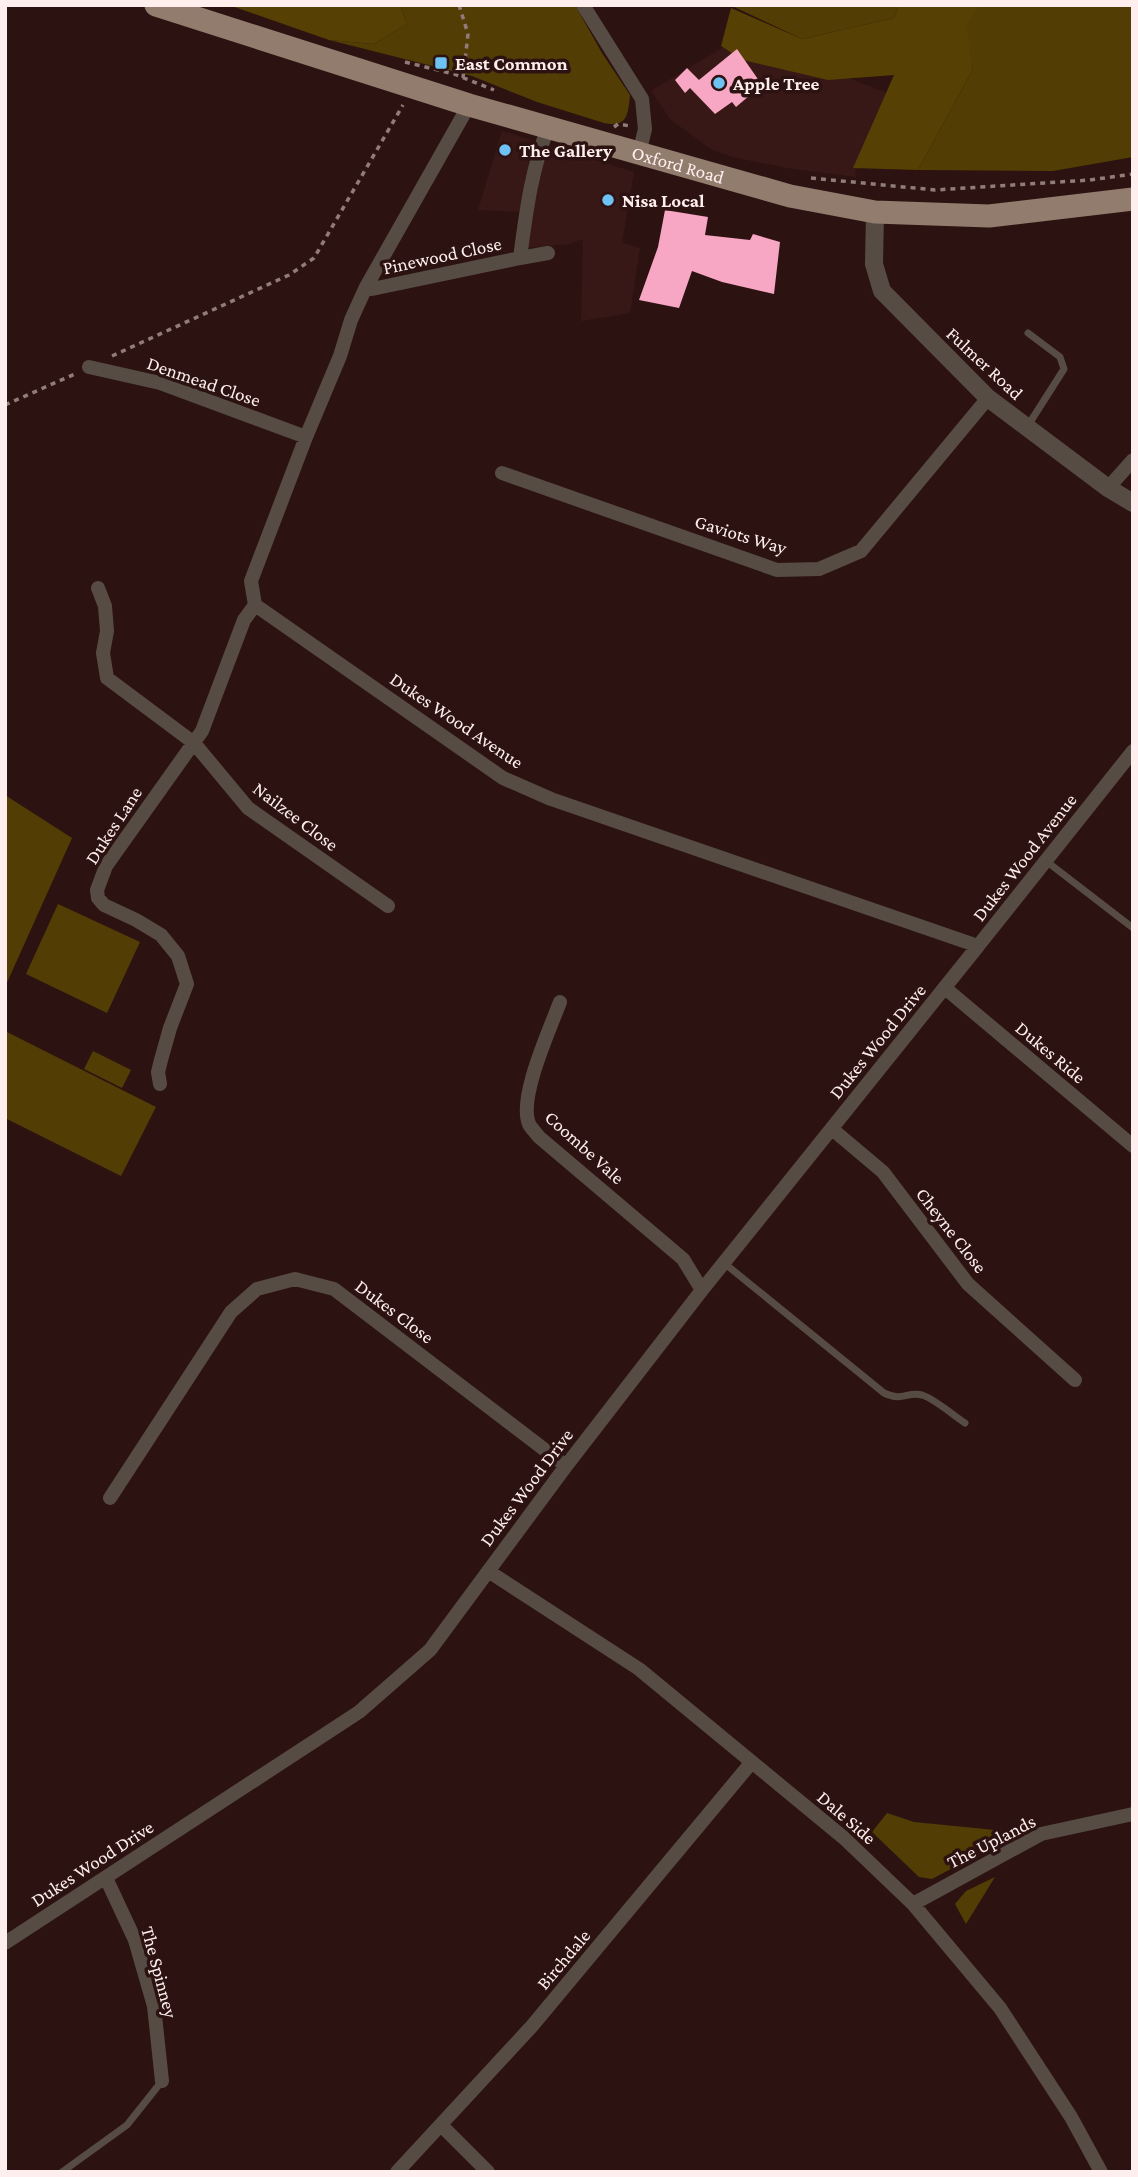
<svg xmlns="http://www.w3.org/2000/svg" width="1138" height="2177" font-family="'Crimson Pro',serif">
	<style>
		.built { fill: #381816 }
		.green { fill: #523d04 }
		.forest { fill: #574003 }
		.building { fill: #f7a6c4 }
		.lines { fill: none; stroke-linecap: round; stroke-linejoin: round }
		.path { stroke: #917c7a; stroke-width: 3.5; stroke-dasharray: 5 5; stroke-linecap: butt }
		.service { stroke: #564c44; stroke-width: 7 }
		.minor { stroke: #564c44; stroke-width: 14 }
		.tertiary { stroke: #564c44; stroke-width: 18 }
		.primary { stroke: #927c6d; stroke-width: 23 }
		.poi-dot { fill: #6ec2f3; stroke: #2c1311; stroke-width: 2.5 }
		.labels { text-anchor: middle; stroke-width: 7; stroke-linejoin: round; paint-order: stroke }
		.poi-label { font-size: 19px; font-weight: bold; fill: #feeeed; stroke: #2c1311; text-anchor: start }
		.street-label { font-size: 19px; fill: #feeeed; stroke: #2c1311 }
	</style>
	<rect width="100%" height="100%" fill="#2c1311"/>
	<path class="built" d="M735 40H751L892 95 855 172 856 177 787 168 732 157 711 149 671 120 651 91Z
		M502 131 634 172 622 243 640 248 630 313 581 321 583 239 568 244 516 249 522 212 478 210Z"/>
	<path class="green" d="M400 5H575L602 53 630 95C628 114 628 128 604 123L537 102 472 76 329 40 374 44 407 24Z
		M730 5H899L894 18 802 39Z
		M981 5H1133V157L1053 171 918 170 973 69 965 25Z
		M5 795 72 838 5 987Z
		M58 904 140 942 107 1013 26 974Z
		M5 1031 156 1107 121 1176 5 1118Z
		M93 1051 131 1070 122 1088 84 1069Z
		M887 1813 914 1822 1005 1831 1009 1838 932 1879 919 1877 872 1832Z
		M995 1877 966 1924 955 1904 966 1891Z"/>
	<path class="forest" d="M229 5H400L407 24 374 44 329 40Z
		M899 5H981L966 25 973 69 918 170 853 168 894 75 828 80 743 60 721 46 731 8 802 39 894 18Z"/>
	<path class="building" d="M737 49 762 85 736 107 732 102 715 114 690 88 685 93 675 80 687 68 699 80 694 84Z
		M665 210 708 217 705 235 750 240 753 234 780 242 774 294 722 282 692 271 679 308 639 300 658 247Z"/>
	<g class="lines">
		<path class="path" d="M459 5 468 34 463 78
			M405 62 454 74 494 90
			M614 127 618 124 630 126
			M811 178 935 190 1090 180 1133 174
			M112 356 289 275 314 258 403 105
			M5 405 77 373"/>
		<path class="service" d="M1027 427 1064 369 1060 357 1028 333
			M1046 861 1133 928
			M724 1263 884 1393C903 1402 907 1391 922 1395 935 1399 954 1416 965 1423
			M62 2172 127 2125 162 2081"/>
		<path class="minor" d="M583 5 642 99 645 129 639 154
			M469 105 366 287 351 320 340 356 306 437 251 581 255 605 503 778 551 799 978 946 1133 751
			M520 258 548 253
			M366 287 372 289 520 258C526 213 531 171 548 128
			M89 367 160 383 306 437
			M502 473 777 570 819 569 861 551 988 398
			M1108 488 1133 460
			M98 588 105 606 107 631 103 653 107 678 194 743 248 808 388 906
			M945 988 1133 1146
			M560 1002C550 1029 518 1098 529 1124 531 1128 536 1133 539 1137L683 1259 702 1290
			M160 1084 158 1072 161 1060 170 1028 187 984 178 956 161 935 136 920 104 905 98 898 97 890 106 866 202 731 244 620 255 605
			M832 1129 883 1172 968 1284 1075 1380
			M110 1498 231 1312 257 1289 295 1279 334 1289 566 1466
			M488 1571 639 1669 844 1838 913 1904 1000 2008 1071 2117 1101 2172
			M106 1878 135 1940 154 2006 162 2081
			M913 1904 1041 1834 1133 1814
			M5 1943 359 1712 430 1650 566 1466 702 1290 978 946
			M441 2125 488 2172
			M397 2172 532 2026 751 1763"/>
		<path class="tertiary" d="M875 212 874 264 882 291 988 398 1108 488 1133 503"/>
		<path class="primary" id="s1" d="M156 5 469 105 790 196 875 212 989 216 1133 199"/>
	</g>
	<g class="poi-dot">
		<rect x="434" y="56" width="14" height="14" rx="3.5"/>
		<circle cx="719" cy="83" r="7"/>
		<circle cx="505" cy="150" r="7"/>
		<circle cx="608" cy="200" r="7"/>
	</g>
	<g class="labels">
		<g class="poi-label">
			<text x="455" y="70">East Common</text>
			<text x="733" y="90">Apple Tree</text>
			<text x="519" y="157">The Gallery</text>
			<text x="622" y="207">Nisa Local</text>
		</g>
		<g class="street-label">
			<text dy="7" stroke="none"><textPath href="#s1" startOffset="546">Oxford Road</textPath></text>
			<text transform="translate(442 255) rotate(-12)" y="7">Pinewood Close</text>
			<text transform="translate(985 363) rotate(43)" y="7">Fulmer Road</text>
			<text transform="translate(204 381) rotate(19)" y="7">Denmead Close</text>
			<text transform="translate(741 534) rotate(17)" y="7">Gaviots Way</text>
			<text transform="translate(457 720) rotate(34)" y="7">Dukes Wood Avenue</text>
			<text transform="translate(296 816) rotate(37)" y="7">Nailzee Close</text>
			<text transform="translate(113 825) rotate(-57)" y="7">Dukes Lane</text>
			<text transform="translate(1024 857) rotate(-52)" y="7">Dukes Wood Avenue</text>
			<text transform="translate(877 1041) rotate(-51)" y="7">Dukes Wood Drive</text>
			<text transform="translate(1051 1052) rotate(40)" y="7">Dukes Ride</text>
			<text transform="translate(585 1147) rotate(42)" y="7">Coombe Vale</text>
			<text transform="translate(952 1230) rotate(52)" y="7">Cheyne Close</text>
			<text transform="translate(395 1311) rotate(37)" y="7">Dukes Close</text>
			<text transform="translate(526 1487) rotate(-53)" y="7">Dukes Wood Drive</text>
			<text transform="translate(847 1817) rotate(41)" y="7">Dale Side</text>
			<text transform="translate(991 1841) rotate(-27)" y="7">The Uplands</text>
			<text transform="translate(92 1863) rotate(-33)" y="7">Dukes Wood Drive</text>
			<text transform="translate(563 1959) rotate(-50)" y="7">Birchdale</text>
			<text transform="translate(160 1972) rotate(75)" y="7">The Spinney</text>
		</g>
	</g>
	<rect width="1138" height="2177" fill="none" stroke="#feeeed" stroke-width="14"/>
</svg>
